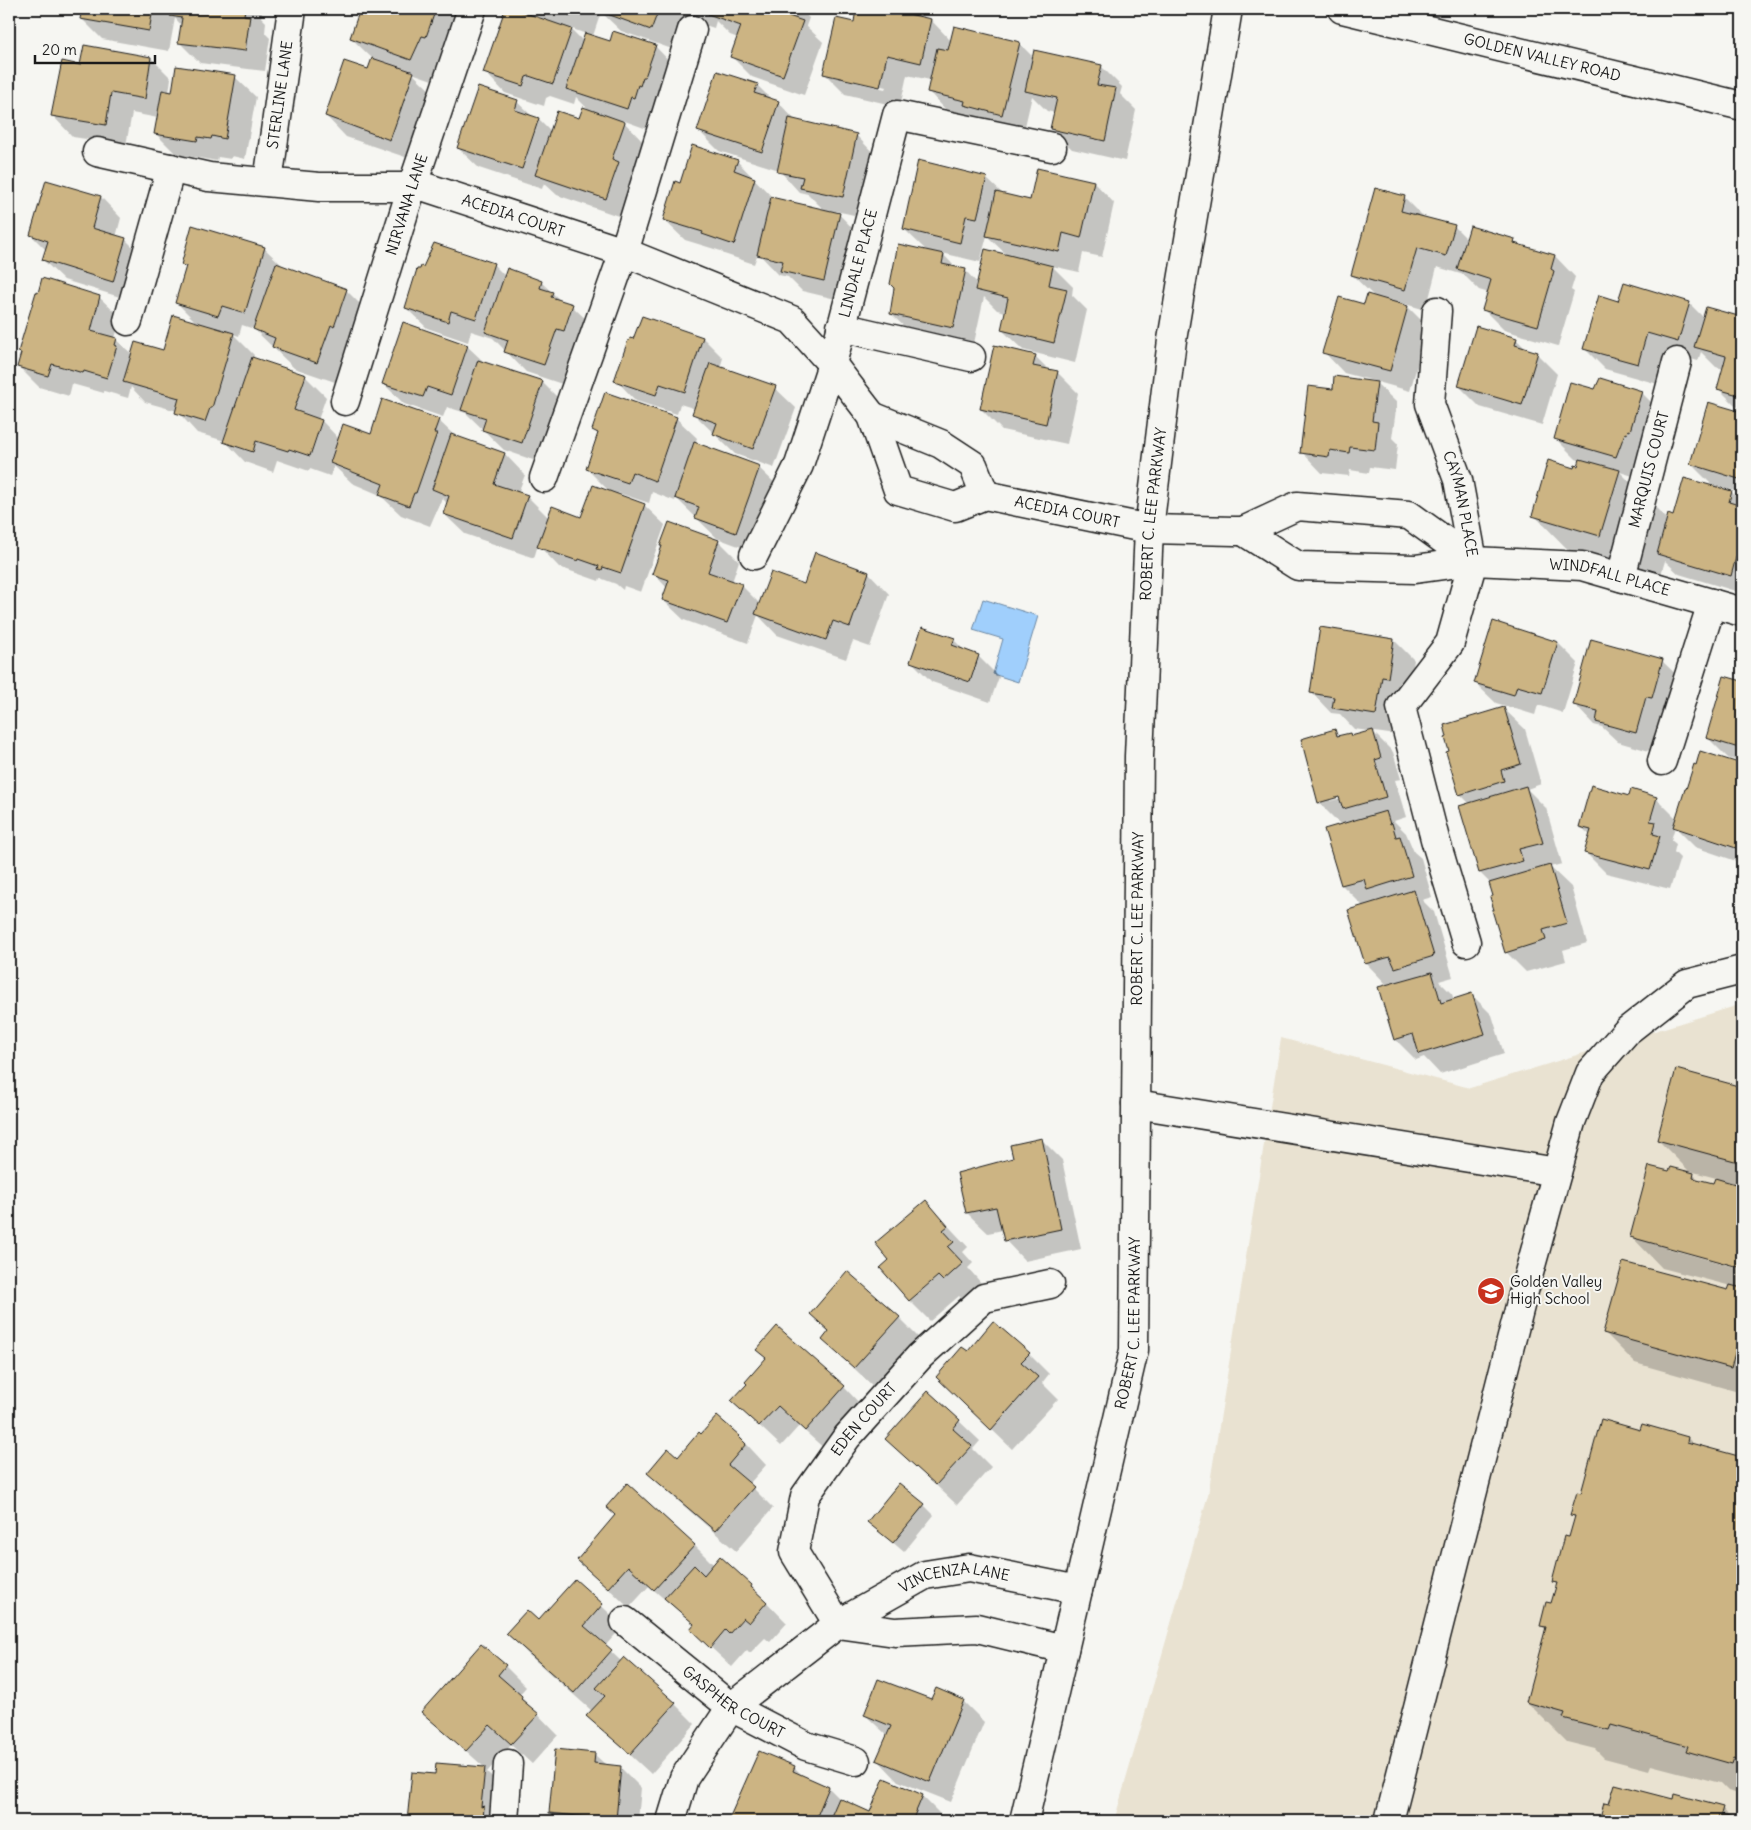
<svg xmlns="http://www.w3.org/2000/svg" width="1751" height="1830" font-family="Delius,sans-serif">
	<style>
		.built { fill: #e9e2d1 }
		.water { fill: #a0cffc; stroke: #6b87a2 }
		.shadow { fill: #0003; fill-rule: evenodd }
		.building { fill: #ccb483; stroke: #1c1c1c }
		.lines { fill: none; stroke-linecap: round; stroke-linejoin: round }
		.minor-casing { stroke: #1c1c1c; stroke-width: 31 }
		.major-casing { stroke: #1c1c1c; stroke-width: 31 }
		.minor { stroke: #f6f6f2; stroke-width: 28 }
		.major { stroke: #f6f6f2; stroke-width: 28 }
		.labels { text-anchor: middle; stroke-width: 4; stroke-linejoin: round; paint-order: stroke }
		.street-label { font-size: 15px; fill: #1c1c1c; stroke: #f6f6f2 }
		.poi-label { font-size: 15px; fill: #1c1c1c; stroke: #f6f6f2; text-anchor: start }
	</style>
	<rect width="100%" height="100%" fill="#f6f6f2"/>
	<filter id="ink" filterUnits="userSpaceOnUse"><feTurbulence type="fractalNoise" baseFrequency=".02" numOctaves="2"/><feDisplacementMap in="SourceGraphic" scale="10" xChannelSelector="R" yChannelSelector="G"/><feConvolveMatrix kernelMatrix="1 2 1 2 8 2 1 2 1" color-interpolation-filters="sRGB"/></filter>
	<g filter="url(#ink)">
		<path class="built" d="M1742 1004V1821H1114L1208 1495 1281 1038 1470 1088Z"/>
		<path class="water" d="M983 599 1038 616 1018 682 993 674 1003 639 973 630Z"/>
		<path class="shadow" d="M77 9H263L261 17 266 22 265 33 270 38 265 71 200 63 179 42 182 26 175 18 169 51 102 39 81 18 82 14Z
			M361 9H454L461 16 432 80 412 73 434 94 411 159 346 137 326 116 369 71 373 59 351 38Z
			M506 9 543 20 532 9H800L809 18 806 26 823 42 804 95 752 77 732 57 738 38 730 35 716 21 714 28 683 18 672 49 621 31 601 12 593 36 611 42 655 46 675 67 647 129 622 120 645 144 627 219 557 195 544 183 542 189 479 168 458 148 517 102 533 117 539 119 551 131 580 120 590 111 576 97 574 104 550 96 546 98 544 106 505 93 485 72ZM570 28 586 34 583 41Z
			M858 9H880L931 20 952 42 1019 43 1034 58 1101 66 1122 87 1120 94 1136 110 1125 161 1072 149 1051 129 1055 113 1047 111 1032 96 1023 135 948 112 928 91 930 80 907 75 900 107 845 94 824 73 855 23ZM847 78 886 87 885 89 847 80Z
			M151 58 171 78 169 93 235 77 256 97 245 159 232 156 231 159 218 157 217 161 176 154 156 134 158 118 132 113 126 145 73 137 53 116 81 66Z
			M757 85 773 101 778 102 797 122 856 135 876 156 863 217 836 211 859 235 844 301 802 291 788 277 779 275 758 253 754 264 724 254 721 251 685 240 664 220 681 184 737 161 774 199 825 211 808 194 799 192 779 170 719 151 699 131Z
			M986 178 1004 195 1031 201 1094 182 1114 203 1102 257 1083 253 1079 272 1052 266 1073 287 1072 295 1087 310 1075 363 1023 350 1002 330 1006 312 997 310 984 297 973 348 912 334 891 314 927 251 904 229ZM987 236 1008 256 978 284 965 270 957 269 942 253 980 262Z
			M101 197 121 218 116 237 125 239 146 260 133 301 64 280 43 260 46 250 31 235Z
			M1404 197 1425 218 1454 226 1467 239 1514 241 1520 246 1555 256 1575 277 1571 290 1574 292 1558 346 1504 330 1484 310 1489 293 1479 290 1464 275 1437 267 1426 310 1405 304 1428 327 1410 391 1374 381 1397 403 1392 438 1398 444 1395 470 1370 467 1369 473 1350 470 1349 476 1322 473 1302 452 1334 390 1374 383V381L1344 373 1324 352 1365 306 1375 297 1352 275Z
			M264 248 283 266 346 290 367 311 338 383 294 368 254 329 242 325 239 336 233 334 254 355 253 359 305 376 326 397 318 420 322 421 339 439 371 435 438 420 456 437 505 454 525 475 518 493 527 496 549 518 582 519 611 493 587 469 599 435 594 430 676 418 697 438 695 444 759 468 780 488 757 553 717 538 676 498 675 501 652 492 649 503 618 493V495L644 505 665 525 641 592 624 586 623 590 616 584 600 578 599 581 559 567 538 545 534 558 465 534 444 514 448 504 442 498 430 526 401 515 380 495 352 483 334 466 330 476 310 469 309 471 277 460 273 472 245 462 225 441 197 433 177 411 145 402 131 387 128 398 104 391V393L72 384 69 396 39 387 19 367 99 297 120 317 115 339 133 355 164 351 198 324 177 303 187 269 182 264Z
			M493 264 505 276 541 282 562 302 572 306 593 326 565 385 526 372 493 338 471 331 468 342 427 328 406 308Z
			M1619 303H1689L1704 318 1706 308 1742 318V410L1739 409 1719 389 1724 369 1716 367 1701 352 1698 361 1667 352 1658 384 1605 369 1585 349Z
			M642 318 703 338 723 358 720 368 775 388 796 408 774 468 735 454 694 414 696 409 680 404 677 414 636 401 616 380Z
			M1516 339 1528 351 1537 354 1557 374 1542 425 1480 407 1459 386Z
			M467 346 485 363 542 382 563 403 542 463 504 450 466 413 447 407 443 417 404 404 383 383Z
			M1035 356 1050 371 1057 372 1078 393 1067 444 1002 430 981 409Z
			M1596 391 1641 392 1662 413 1636 477 1620 472 1668 520 1715 488 1691 464 1709 403 1742 413V493L1729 489 1742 503V593L1679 574 1665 561 1656 591 1590 572 1534 515 1574 469 1579 468 1581 461 1576 459 1555 438Z
			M669 523 719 541 739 561 732 582 741 585 760 604 804 586 816 554 869 573 889 594 870 647 853 641 846 659 777 635 758 615 748 643 684 620 663 600 667 588 654 574Z
			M954 640 966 652 978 656 999 677 990 702 932 682 911 661Z
			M1394 640 1414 660 1408 698 1396 735 1354 729 1340 714 1331 713 1311 692Z
			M1558 643 1578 663 1563 713 1538 705 1535 715 1496 703 1475 683Z
			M1662 661 1683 681 1656 753 1618 742 1602 727 1594 725 1574 704Z
			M1725 677 1742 683V762L1728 758 1707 737Z
			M1504 709 1525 729 1541 784 1527 789 1546 808 1562 864 1550 867 1571 887 1587 943 1563 950 1566 961 1526 972 1506 952 1490 883 1480 873 1470 804 1460 794Z
			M1334 730 1340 737 1350 734 1353 737 1373 732 1393 752 1401 779 1395 780 1406 817 1394 821 1406 833 1414 852 1421 858 1432 897 1422 900 1434 912 1453 977 1439 981 1452 994 1454 1000 1472 995 1492 1015 1504 1054 1440 1074 1424 1057 1416 1060 1395 1039 1388 986 1366 963 1363 906 1342 885 1341 825 1319 803 1308 766ZM1345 794 1346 797 1330 801V799Z
			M1701 753 1742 765V863L1695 847 1675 827 1671 840 1676 844 1674 852 1680 858 1670 889 1606 873 1586 853 1591 836 1580 826 1630 798H1656L1677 819Z
			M1677 1070 1742 1088V1266L1666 1246V1248L1742 1269V1393L1635 1363 1605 1333 1729 1291 1731 1286 1662 1268 1632 1237 1670 1173 1692 1174 1658 1140ZM1690 1171 1716 1178 1714 1184 1700 1181Z
			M1041 1139 1062 1160 1081 1249 1025 1261 1005 1240 1003 1230 988 1233 967 1213 1014 1159Z
			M926 1202 968 1247 963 1252 973 1263 968 1268 982 1284 964 1301 959 1296 930 1321 909 1300 891 1260Z
			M811 1314 899 1318 919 1338 875 1388 824 1340 830 1333Z
			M968 1353 1029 1354 1049 1374 1042 1383 1058 1399 1012 1449 958 1397Z
			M844 1387 864 1408 826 1450 799 1426 781 1446 733 1401Z
			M717 1418 740 1437 766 1465 749 1484 773 1508 736 1551 669 1493 648 1473 679 1458Z
			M959 1421 980 1441 973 1449 991 1467 957 1505 887 1439Z
			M1640 1431 1688 1438 1695 1446 1742 1459V1795L1728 1791 1720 1783 1651 1765 1649 1770 1604 1758 1595 1749 1567 1742 1527 1702 1547 1631 1541 1625 1552 1605 1557 1585 1553 1581 1570 1539 1576 1519 1572 1515 1582 1494Z
			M924 1505 934 1515 904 1552 869 1522Z
			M694 1545 714 1565 751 1586 787 1623 770 1642 765 1638 750 1653 747 1650 732 1667 691 1629 695 1625 649 1586 629 1608 579 1560Z
			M575 1581 623 1626 605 1646 622 1662 675 1704 695 1724 651 1774 588 1716 592 1711 528 1654 508 1633 538 1622Z
			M505 1666 526 1687 519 1695 558 1735 532 1764 511 1745 487 1772 505 1789 502 1821H408L413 1773 436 1775 485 1768 423 1712Z
			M932 1701H963L984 1722 951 1802 898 1781 878 1760 888 1736 865 1715Z
			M594 1754 606 1765 620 1767 641 1788 638 1821H558L550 1813Z
			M794 1767 804 1777 829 1788 842 1801 870 1814 885 1780 922 1796 943 1817 941 1821H729Z
			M1674 1801 1722 1808 1731 1818 1742 1821H1600L1605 1804Z"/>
		<path class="building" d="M82 9H153L149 31 80 19Z
			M171 9H245L244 15 250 16 245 51 178 43 182 18 170 16Z
			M360 9H436L426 37 422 36 411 60 350 38Z
			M505 9H514L572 29 553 84 529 76 526 77 523 86 483 73Z
			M551 9H575L572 16Z
			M600 9H659L651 30 599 11Z
			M710 9H785L783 14 803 21 783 76 730 57 741 26 708 14Z
			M856 9H886L931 19 921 63 887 55 880 87 823 74 836 18 854 22Z
			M954 26 1020 42 1002 115 964 105 965 101 927 92 937 48 948 50Z
			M613 31 656 45 645 77H643L640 86 638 85 634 98 631 97 627 109 566 89 585 33 610 41Z
			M84 45 151 57 145 99 111 93 106 125 51 116 62 61 80 65Z
			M1034 50 1102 65 1097 85 1116 88 1105 141 1050 129 1057 98 1025 91Z
			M372 58 414 72 390 140 325 116 344 61 368 69Z
			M176 66 236 75 225 139 212 136 211 139 198 137 197 141 154 134 162 90 172 92Z
			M717 71 758 84 754 93 779 101 762 152 697 131Z
			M478 87 518 100 515 110 539 118 522 169 457 148Z
			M583 107 625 122 612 159 619 162 606 199 535 175 557 111 579 118Z
			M789 118 857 134 843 197 800 188 803 177 777 172Z
			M692 145 738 160 734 170 755 178 734 245 702 234 703 232 663 220 675 181 680 183Z
			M918 160 987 177 977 218 966 216 960 243 903 229Z
			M1037 168 1094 181 1081 238 1063 233 1059 252 986 236 996 192 1030 200Z
			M46 180 101 196 92 228 126 238 113 282 42 260 48 241 30 235Z
			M1375 188 1405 196 1401 211 1455 225 1446 256 1417 248 1405 290 1351 275Z
			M771 197 840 213 824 281 780 271 783 261 757 255Z
			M192 225 265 247 245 313 222 306 218 316 175 303 186 266 181 265Z
			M1470 226 1515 239 1514 243 1555 255 1551 269 1554 271 1538 326 1482 310 1491 280 1457 269Z
			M434 243 494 263 476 319 451 311 448 322 405 308 417 269H420L421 266 423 267Z
			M898 244 944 254 942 264 966 269 953 328 890 314 894 288 890 284Z
			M985 249 1053 266 1049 285 1067 289 1054 343 1001 330 1008 298 975 290Z
			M276 263 347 289 334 327 331 325 317 363 272 347 275 338 253 329Z
			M507 268 542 281 540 288 553 292 551 297 573 304 564 331 557 329 544 365 504 352 508 340 485 332Z
			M42 278 100 296 91 331 117 338 115 345 117 346 107 378 84 371 83 373 52 364 48 376 17 367 21 353 18 352 36 292 38 293Z
			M1624 282 1690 302 1678 342 1647 333 1638 364 1583 349 1599 295 1618 301Z
			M1367 294 1408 306 1390 371 1322 353 1339 297 1364 304Z
			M1706 307 1742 317V396L1717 389 1726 356 1694 347Z
			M173 315 234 333 212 408H210L205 422 175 413 179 398 123 382 135 342 163 350Z
			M642 316 703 337 685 392 660 384 656 395 614 381 628 340 629 341 630 338 633 339Z
			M403 322 468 345 451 395 427 387 423 397 382 384Z
			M1476 326 1517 338 1515 345 1538 352 1522 405 1458 386Z
			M994 345 1036 355 1033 366 1058 371 1046 424 980 409Z
			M252 357 306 375 294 410 322 420 310 456 289 449 288 451 256 441 253 452 223 442Z
			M478 360 543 381 522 443 482 430 486 418 461 410Z
			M710 363 776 386 753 449 713 434 717 423 692 414Z
			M1334 376 1377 382 1372 421 1378 422 1375 450 1350 447 1349 453 1330 450 1329 457 1300 453 1308 386 1333 389Z
			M1600 378 1642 391 1630 431 1628 430 1627 434 1625 433 1616 457 1554 439 1570 382 1595 389Z
			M605 392 677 417 655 481 632 472 628 483 586 469 598 433 592 430Z
			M382 399 439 419 434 433H437L416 493H414L409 506 379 495 383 484 330 463 343 424 371 434Z
			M1708 402 1742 412V480L1690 464Z
			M451 434 505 453 494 484 528 495 513 538 443 514 449 496 432 489Z
			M694 442 760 466 736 533 695 518 699 507 675 498Z
			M1580 459 1620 470 1600 536 1532 516 1548 460 1574 468 1575 465 1578 466Z
			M1684 478 1732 491 1729 502 1742 506V535L1731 576 1657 554 1668 514 1673 516Z
			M593 485 645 504 621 573 603 567 602 570 598 569 599 566 579 559 578 561 537 547 552 506 581 517Z
			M669 522 719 540 708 572 742 584 727 623 662 600 669 580 652 574 662 546H660Z
			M815 552 869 572 850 627 833 621 826 640 755 614 771 572 804 584Z
			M1493 621 1558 642 1542 693 1517 686 1514 695 1474 683Z
			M922 627 955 638 952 645 979 655 970 682 910 662Z
			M1320 627 1394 639 1388 678 1382 677 1376 715 1332 708 1334 697 1310 693Z
			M1591 639 1663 659 1652 698 1646 697 1636 733 1596 722 1598 711 1573 705Z
			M1724 676 1742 681V749L1706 738Z
			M1504 707 1521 764 1501 770 1504 781 1459 795 1446 752 1449 751 1445 738 1447 737 1444 725Z
			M1335 729 1337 736 1350 733 1351 736 1373 730 1381 758 1375 760 1386 797 1343 809 1339 797 1318 803 1301 739Z
			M1700 751 1742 764V850L1673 827 1685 789H1686L1694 764 1696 765Z
			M1591 785 1629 796 1631 789 1657 797 1650 821 1656 822 1653 834 1660 836 1650 870 1584 853 1591 830 1579 827Z
			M1526 786 1543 843 1519 849 1523 861 1479 873 1459 806Z
			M1386 811 1390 824 1392 823 1396 837 1400 836 1412 876 1367 890 1364 879 1341 885 1324 829Z
			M1550 865 1567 923 1543 930 1546 940 1505 953 1492 910H1494L1490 897 1493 896 1489 883Z
			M1414 890 1434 956 1395 968 1390 957 1365 964 1348 910Z
			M1432 972 1441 1003 1472 993 1485 1034 1419 1054 1413 1034 1394 1040 1378 987Z
			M1676 1069 1742 1087V1163L1657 1140Z
			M1042 1138 1061 1229 1004 1241 996 1207 966 1213 957 1173 1013 1158 1010 1145Z
			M1649 1166 1669 1171 1671 1167 1694 1173 1693 1178 1713 1183 1715 1178 1742 1186V1268L1630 1237Z
			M926 1200 948 1226 943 1230 954 1242 948 1247 963 1263 943 1281 938 1276 909 1301 880 1268 889 1260 875 1243Z
			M1623 1262 1728 1290 1730 1285 1742 1288V1325L1731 1368 1603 1333Z
			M847 1271 900 1317 854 1368 822 1340 829 1331 810 1314Z
			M993 1321 1030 1353 1021 1362 1038 1377 991 1430 936 1377 962 1347 968 1351Z
			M777 1326 845 1386 805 1431 778 1406 759 1426 731 1401 747 1384 745 1382 766 1358 756 1350Z
			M928 1391 960 1420 953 1429 972 1446 936 1485 885 1439Z
			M717 1416 740 1436 739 1437 746 1444 728 1465 754 1487 715 1531 647 1473 668 1448 678 1457 699 1432 701 1434Z
			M1601 1419 1640 1430 1642 1424 1688 1437 1687 1442 1742 1457V1761L1734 1758 1732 1764 1686 1751 1688 1746 1611 1725 1609 1730 1563 1718 1565 1713 1526 1702 1546 1627 1540 1626 1546 1602 1551 1603 1557 1583 1552 1582 1564 1536 1569 1537 1575 1516 1570 1515 1577 1492 1581 1493Z
			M627 1483 695 1545 654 1590 628 1566 608 1588 577 1560 615 1515 606 1507Z
			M899 1483 925 1504 893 1543 867 1522Z
			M720 1556 752 1585 751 1587 767 1602 749 1623 743 1618 729 1634 725 1630 710 1648 690 1629 694 1624 664 1598 694 1565 704 1575Z
			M575 1579 603 1604 584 1626 612 1650 574 1693 506 1633 527 1610 538 1620Z
			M481 1644 506 1665 498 1675 522 1696 521 1699 539 1714 511 1744 490 1725 466 1751 421 1712Z
			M624 1657 676 1703 630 1754 586 1716 605 1696 596 1688Z
			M878 1679 931 1699 936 1688 964 1700 930 1782 876 1760 891 1726 864 1715Z
			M555 1749 595 1753 594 1763 621 1766 616 1820 549 1813Z
			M759 1751 795 1766 793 1771 829 1787 815 1821H728Z
			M436 1763 485 1767 481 1807 484 1806 483 1821H407L412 1772 435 1774Z
			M884 1778 923 1795 912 1821H829L839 1798 870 1812Z
			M1615 1784 1673 1799 1674 1794 1723 1807 1721 1814 1742 1819V1821H1599L1604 1803 1609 1804Z"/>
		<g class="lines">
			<g class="minor-casing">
				<g id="minor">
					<path id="s1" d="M97 152 209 177 319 187H425L624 252 792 320 832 364 872 416 898 490 955 507 985 495 1149 529 1235 531H1243L1297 506 1409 515 1473 561"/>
					<path id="s2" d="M268 182 292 9"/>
					<path id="s3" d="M1437 311 1430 404 1458 480 1473 561 1450 643 1401 707 1435 839 1466 942"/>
					<path d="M128 321 171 168"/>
					<path d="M841 327 971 357"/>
					<path id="s4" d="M345 401 412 187 472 9"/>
					<path d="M872 416 941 444 973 465 985 495"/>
					<path d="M544 478 624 252 692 30"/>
					<path id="s5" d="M1243 531 1298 566 1415 569 1473 561 1582 566 1742 612"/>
					<path id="s6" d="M754 555 799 465 832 364 897 115 1052 147"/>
					<path id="s7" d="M1621 577 1677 362"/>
					<path d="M1662 761 1712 603"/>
					<path d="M1136 1104 1557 1172"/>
					<path id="s8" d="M625 1621 731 1707 806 1746 856 1761"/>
					<path id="s9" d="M838 1624 794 1552 805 1496 847 1437 920 1356 984 1298 1050 1284"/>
					<path d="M838 1624 895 1632 977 1628 1064 1649"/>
					<path d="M504 1821 508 1764"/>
					<path id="s10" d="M671 1821 684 1778 731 1707 838 1624 925 1575 969 1568 1078 1590"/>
					<path id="s11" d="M1024 1821 1134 1350 1139 756 1149 529 1172 340 1228 9"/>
					<path d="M1389 1821 1522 1298 1571 1122 1590 1073 1627 1031 1687 984 1742 970"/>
				</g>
			</g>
			<g class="major-casing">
				<g id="major">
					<path id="s12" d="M1342 9 1742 106"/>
				</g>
			</g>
			<use href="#minor" class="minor"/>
			<use href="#major" class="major"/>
		</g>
	</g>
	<defs>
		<g id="school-disc" transform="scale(1.4375)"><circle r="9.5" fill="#c8321e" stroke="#f6f6f2"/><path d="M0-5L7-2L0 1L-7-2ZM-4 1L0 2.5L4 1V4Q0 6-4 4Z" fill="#fff"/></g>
	</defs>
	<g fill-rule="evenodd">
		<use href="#school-disc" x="1491" y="1291"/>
	</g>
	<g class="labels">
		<g class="street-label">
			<text dy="5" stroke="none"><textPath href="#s12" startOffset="206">GOLDEN VALLEY ROAD</textPath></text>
			<text dy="5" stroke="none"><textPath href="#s2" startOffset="88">STERLINE LANE</textPath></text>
			<text dy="5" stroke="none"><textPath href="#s4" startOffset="206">NIRVANA LANE</textPath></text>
			<text dy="5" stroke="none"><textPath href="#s1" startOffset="424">ACEDIA COURT</textPath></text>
			<text dy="5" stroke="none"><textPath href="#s6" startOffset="311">LINDALE PLACE</textPath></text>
			<text dy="5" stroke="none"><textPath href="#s7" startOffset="111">MARQUIS COURT</textPath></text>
			<text dy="5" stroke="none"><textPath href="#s3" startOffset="198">CAYMAN PLACE</textPath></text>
			<text dy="5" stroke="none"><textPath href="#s1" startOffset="1101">ACEDIA COURT</textPath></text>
			<text dy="5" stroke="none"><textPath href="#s11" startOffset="1320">ROBERT C. LEE PARKWAY</textPath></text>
			<text dy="5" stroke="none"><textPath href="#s5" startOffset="379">WINDFALL PLACE</textPath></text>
			<text dy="5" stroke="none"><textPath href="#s11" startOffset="915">ROBERT C. LEE PARKWAY</textPath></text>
			<text dy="5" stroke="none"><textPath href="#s11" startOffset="510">ROBERT C. LEE PARKWAY</textPath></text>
			<text dy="5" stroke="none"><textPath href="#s9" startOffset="238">EDEN COURT</textPath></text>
			<text dy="5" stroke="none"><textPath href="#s10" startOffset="394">VINCENZA LANE</textPath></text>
			<text dy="5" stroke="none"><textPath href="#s8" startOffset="136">GASPHER COURT</textPath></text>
		</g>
		<g class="poi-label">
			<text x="1510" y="1287">Golden Valley<tspan x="1510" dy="17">High School</tspan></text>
		</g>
	</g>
	<rect width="1751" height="1830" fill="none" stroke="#f6f6f2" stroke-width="30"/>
	<rect x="15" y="15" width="1721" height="1800" fill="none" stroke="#1c1c1c" stroke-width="2" filter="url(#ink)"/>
	<path d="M35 55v8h120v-8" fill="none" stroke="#1c1c1c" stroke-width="2.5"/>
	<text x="42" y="55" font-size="15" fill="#1c1c1c" stroke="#f6f6f2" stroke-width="4" paint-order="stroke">20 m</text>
</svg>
